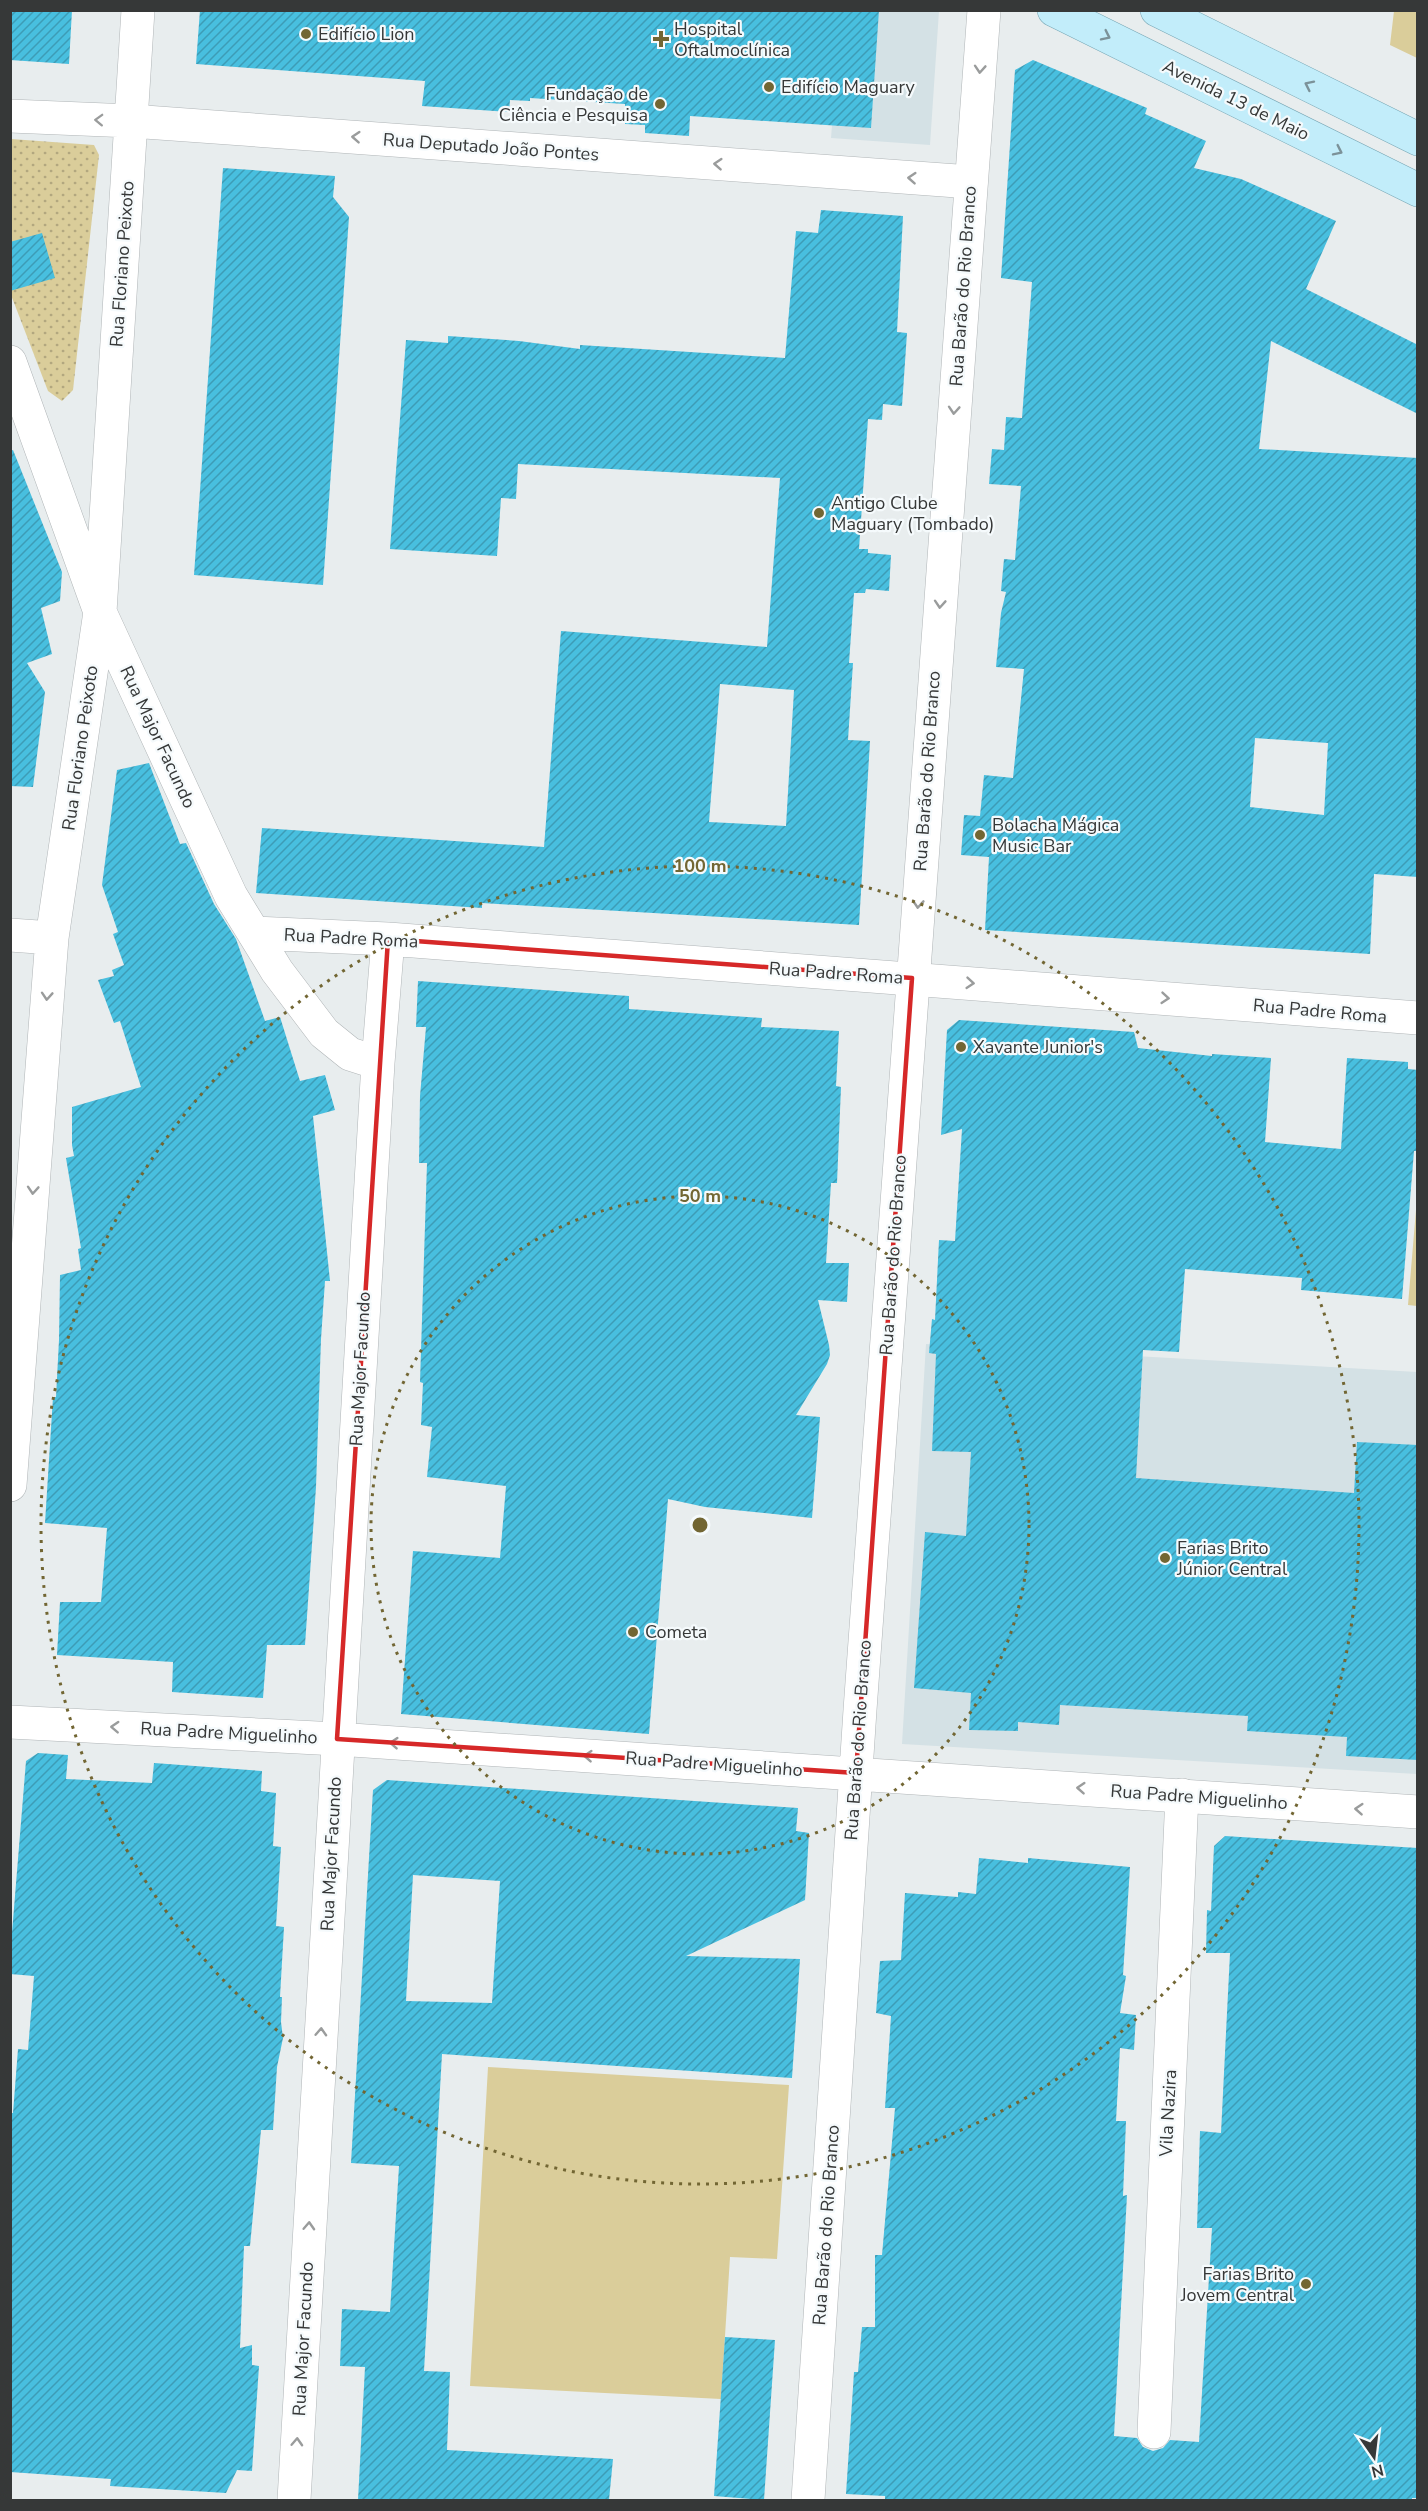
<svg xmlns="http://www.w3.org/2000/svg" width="1428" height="2511" font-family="'Nunito Sans',sans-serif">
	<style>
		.built { fill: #d4e1e5 }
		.grass { fill: #dacd9a }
		.park { fill: url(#park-dots) }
		.building { fill: url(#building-hatch); fill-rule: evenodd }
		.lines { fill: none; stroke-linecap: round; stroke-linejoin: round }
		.street-casing { stroke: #b0b5b7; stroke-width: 34 }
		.secondary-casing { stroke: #b0b5b7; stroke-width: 34 }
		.primary-casing { stroke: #77a6b4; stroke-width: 34 }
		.street { stroke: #fff; stroke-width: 33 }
		.secondary { stroke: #fff; stroke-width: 33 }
		.primary { stroke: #c2edfa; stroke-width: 33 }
		.oneway { stroke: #7c9299 }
		.oneway2 { stroke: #9a9c9c }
		.marked { fill: none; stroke: #d62828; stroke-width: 4.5; stroke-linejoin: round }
		.ring { fill: none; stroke: #726633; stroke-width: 3; stroke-dasharray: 3 6 }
		.poi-dot { fill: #726633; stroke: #f5fafc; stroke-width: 2 }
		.labels { text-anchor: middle; stroke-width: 4.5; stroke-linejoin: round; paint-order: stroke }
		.poi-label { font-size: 18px; fill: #363838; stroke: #f5fafc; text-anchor: start }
		.street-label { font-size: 18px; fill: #363838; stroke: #f5fafc }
		.centre { fill: #726633; stroke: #f5fafc; stroke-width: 3 }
		.ring-label { font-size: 18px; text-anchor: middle; font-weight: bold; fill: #726633; stroke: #f5fafc; stroke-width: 4.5; stroke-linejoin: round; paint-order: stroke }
	</style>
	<defs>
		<pattern id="park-dots" width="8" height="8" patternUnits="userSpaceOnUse" patternTransform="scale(1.5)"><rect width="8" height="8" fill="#dacd9a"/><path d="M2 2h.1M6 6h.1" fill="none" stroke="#b2a77f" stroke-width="1.8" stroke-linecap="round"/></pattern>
		<pattern id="building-hatch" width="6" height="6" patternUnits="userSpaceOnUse" patternTransform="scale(1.5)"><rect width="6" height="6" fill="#48bfdf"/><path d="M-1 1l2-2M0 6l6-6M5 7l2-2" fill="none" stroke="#3d9cb6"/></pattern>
	</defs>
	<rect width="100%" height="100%" fill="#e8edee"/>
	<path class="built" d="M841 11H939L930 145 831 138Z
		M926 1344 1417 1372V1774L902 1744Z"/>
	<path class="grass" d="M1394 11H1417V58L1390 45Z
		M1417 1198V1306L1408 1305Z
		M488 2067 789 2085 777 2259 730 2257 721 2399 470 2386Z"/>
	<path class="park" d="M11 139 94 145 99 155 73 390 62 401 48 391 11 295Z"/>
	<path class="building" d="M10 10H72L69 64 10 60Z
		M200 10H879L871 128 690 116 689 136 645 133V125L625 124V104L530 98V101L510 100 509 112 422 106 425 81 196 64Z
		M1033 60 1147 108 1145 114 1206 141 1194 168 1241 179 1336 221 1306 289 1418 345V414L1271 341 1259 449 1418 458V877L1374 874 1370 954 985 930 989 857 961 855 964 815 980 816 984 775 1013 778 1024 669 996 667 1001 613 1006 592 1001 591 1004 559 1015 560 1021 486 989 484 992 449 1004 450 1006 417 1022 418 1032 282 1001 278 1015 70ZM1255 738 1328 743 1324 815 1250 807Z
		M223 168 335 176 333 197 349 217 323 585 194 575Z
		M821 210 903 216 897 332 907 333 902 406 883 404 882 420 868 419 859 549H868V553L891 555 889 591 866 589 865 593H854L849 663H853L848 740 870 741 859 925 482 903V908L256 893 262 828 544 847 561 631 767 647 780 478 518 464 516 499 501 498 497 556 390 549 406 340 448 343V336L519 341 580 349V345L785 358 796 231 818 233ZM720 684 794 690 786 826 709 822Z
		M42 233 55 278 10 291V242Z
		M13 450 62 572 60 601 41 608 52 654 27 663 45 692 33 787 10 786V451Z
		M149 763 180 844 186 843 214 904 236 939 265 1021 280 1017 300 1081 325 1075 335 1110 313 1116 330 1281H325L321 1339 316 1487 305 1645H267L263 1698 172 1692 173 1662 57 1655 60 1602H101L107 1528 45 1523 53 1397H56L59 1340 60 1275 81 1270 78 1249 81 1248 66 1158 74 1156 72 1145V1107L141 1087 120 1021 114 1023 98 980 114 976 112 970 124 965 113 934 118 932 102 885 117 770Z
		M418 981 629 996V1009L762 1018 761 1027 839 1031 836 1086 841 1087 837 1183H831L826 1263H849L847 1302 818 1300 829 1345 830 1355 827 1364 796 1415 820 1417 812 1518 705 1507 668 1499 649 1734 401 1714 413 1551 500 1558 506 1486 427 1477 432 1427 421 1425 423 1383 420 1382 427 1163H419L420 1096 426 1027H416Z
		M959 1020 1134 1032 1138 1048 1212 1056V1054L1271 1058 1265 1142 1341 1149 1347 1058 1408 1062V1069L1418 1070V1151H1414L1402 1299 1301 1290 1302 1278 1185 1269 1179 1352 1143 1350 1136 1478 1354 1493 1357 1442 1418 1445V1760L1346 1756 1347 1737 1247 1731 1248 1716 1060 1705 1059 1725 1018 1722V1731L969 1730 971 1693 914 1688 925 1532 966 1536 971 1452 932 1451 936 1354 929 1353 932 1319 935 1320 939 1240 955 1241 962 1129 941 1135 947 1030Z
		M38 1753 68 1755 66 1779 152 1783 154 1763 262 1771 261 1791 276 1793 273 1846 281 1847 276 1926 284 1927 280 1997H282L281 2022 283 2038 277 2067 273 2130H261L250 2246H244L240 2348 252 2345V2365L259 2366 252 2471 237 2470 226 2493 110 2486 111 2479 10 2472V2113H13L18 2049 28 2050 34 1976 10 1974V1957L26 1761Z
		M387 1780 798 1808 796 1831 809 1833 805 1900 686 1956 800 1959 792 2078 442 2054 424 2371 450 2372 447 2450 613 2459 609 2500H358L365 2367 340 2366 342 2309 390 2312 399 2166 351 2163 373 1790ZM413 1875 500 1881 492 2003 406 2001Z
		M1225 1836 1418 1848V2498H1412V2500H885V2496L846 2494 854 2372H858L862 2327H875V2255H882L895 2108H885L891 2016 876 2013 880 1961 901 1960 905 1893 958 1897V1892L976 1894 979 1858 1028 1863V1858L1130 1867 1123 1975 1126 1976 1120 2013 1136 2015 1134 2050 1120 2048 1116 2121H1126L1123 2196 1127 2195 1114 2436 1137 2438 1143 2447 1153 2451 1163 2448 1170 2440 1199 2442 1212 2228H1197L1200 2131 1221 2133 1230 1953H1206L1207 1910 1211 1911 1214 1846Z
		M725 2337 775 2340 764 2500 714 2496Z"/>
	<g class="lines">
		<g class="street-casing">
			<path id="street" d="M10 116 131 121 971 182
				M10 362 100 612 231 896 277 971 324 1033 350 1054 378 1063
				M254 933 388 939 1418 1018
				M10 935 52 938
				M10 1485 52 938 100 612 138 10
				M1154 2432 1182 1795
				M294 2500 378 1063 388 939"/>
		</g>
		<g class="secondary-casing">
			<path id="secondary" d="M10 1722 337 1739 1418 1812
				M808 2500 860 1710 984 10"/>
		</g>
		<g class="primary-casing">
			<path id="primary" d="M1054 10 1418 190
				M1157 10 1418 139"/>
		</g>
		<use href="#street" class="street"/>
		<use href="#secondary" class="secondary"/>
		<use href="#primary" class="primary"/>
	</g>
	<defs><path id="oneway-chevron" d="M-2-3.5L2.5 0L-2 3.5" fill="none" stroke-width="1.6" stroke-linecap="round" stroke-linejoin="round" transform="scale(1.5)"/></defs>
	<g class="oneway">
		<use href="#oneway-chevron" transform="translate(1106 36) rotate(26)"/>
		<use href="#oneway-chevron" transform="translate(1309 85) rotate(-154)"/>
		<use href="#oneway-chevron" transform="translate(1338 151) rotate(26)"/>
	</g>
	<g class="oneway2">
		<use href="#oneway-chevron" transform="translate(980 69) rotate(94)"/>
		<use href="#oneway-chevron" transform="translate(99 120) rotate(-178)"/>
		<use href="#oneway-chevron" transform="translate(356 137) rotate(-176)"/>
		<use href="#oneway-chevron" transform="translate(718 164) rotate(-176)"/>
		<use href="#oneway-chevron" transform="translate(912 178) rotate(-176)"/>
		<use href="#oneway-chevron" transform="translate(954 410) rotate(94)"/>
		<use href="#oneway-chevron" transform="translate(940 604) rotate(94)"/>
		<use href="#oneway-chevron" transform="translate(918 904) rotate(94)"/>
		<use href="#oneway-chevron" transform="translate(970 983) rotate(5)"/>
		<use href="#oneway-chevron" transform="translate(47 996) rotate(94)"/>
		<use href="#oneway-chevron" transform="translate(1165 998) rotate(5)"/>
		<use href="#oneway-chevron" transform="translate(33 1190) rotate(94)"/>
		<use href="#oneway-chevron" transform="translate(115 1727) rotate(-177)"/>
		<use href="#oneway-chevron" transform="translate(394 1743) rotate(-176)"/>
		<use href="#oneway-chevron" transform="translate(588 1756) rotate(-176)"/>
		<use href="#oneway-chevron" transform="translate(1081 1788) rotate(-176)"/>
		<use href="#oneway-chevron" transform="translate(1359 1809) rotate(-176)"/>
		<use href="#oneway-chevron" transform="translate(321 2032) rotate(-87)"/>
		<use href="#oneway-chevron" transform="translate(309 2226) rotate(-87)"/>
		<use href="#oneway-chevron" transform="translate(297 2442) rotate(-87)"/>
	</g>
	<path class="marked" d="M388 939 912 978 856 1773 337 1739Z"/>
	<g class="ring">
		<circle cx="700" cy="1525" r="329"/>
		<circle cx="700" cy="1525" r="659"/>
	</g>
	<g class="poi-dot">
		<circle cx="306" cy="34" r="6"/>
		<path d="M658 30h6v6h6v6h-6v6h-6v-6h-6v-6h6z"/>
		<circle cx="769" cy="87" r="6"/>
		<circle cx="660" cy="104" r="6"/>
		<circle cx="819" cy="513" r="6"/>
		<circle cx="980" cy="835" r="6"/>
		<circle cx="961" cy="1047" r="6"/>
		<circle cx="1165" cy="1558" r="6"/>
		<circle cx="633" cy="1632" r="6"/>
		<circle cx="1306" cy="2284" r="6"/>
	</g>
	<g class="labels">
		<g class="poi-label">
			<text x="674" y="35">Hospital<tspan x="674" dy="21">Oftalmoclínica</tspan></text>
			<text x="318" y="40">Edifício Lion</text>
			<text x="781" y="93">Edifício Maguary</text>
			<text x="648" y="100" text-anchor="end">Fundação de<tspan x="648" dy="21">Ciência e Pesquisa</tspan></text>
			<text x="831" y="509">Antigo Clube<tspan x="831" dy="21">Maguary (Tombado)</tspan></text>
			<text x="992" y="831">Bolacha Mágica<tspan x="992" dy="21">Music Bar</tspan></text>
			<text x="973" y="1053">Xavante Junior's</text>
			<text x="1177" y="1554">Farias Brito<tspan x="1177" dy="21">Júnior Central</tspan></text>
			<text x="645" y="1638">Cometa</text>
			<text x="1294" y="2280" text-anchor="end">Farias Brito<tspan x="1294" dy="21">Jovem Central</tspan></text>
		</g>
		<g class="street-label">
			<text transform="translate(1236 100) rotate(26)" y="6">Avenida 13 de Maio</text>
			<text transform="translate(491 147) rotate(4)" y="6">Rua Deputado João Pontes</text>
			<text transform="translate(122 264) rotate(-86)" y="6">Rua Floriano Peixoto</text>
			<text transform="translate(963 286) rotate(-86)" y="6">Rua Barão do Rio Branco</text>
			<text transform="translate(158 737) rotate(65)" y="6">Rua Major Facundo</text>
			<text transform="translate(80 748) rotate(-82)" y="6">Rua Floriano Peixoto</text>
			<text transform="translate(927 771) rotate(-86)" y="6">Rua Barão do Rio Branco</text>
			<text transform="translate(351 938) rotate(3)" y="6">Rua Padre Roma</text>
			<text transform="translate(836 973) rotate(4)" y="6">Rua Padre Roma</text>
			<text transform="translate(1320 1011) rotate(5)" y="6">Rua Padre Roma</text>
			<text transform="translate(893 1255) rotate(-86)" y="6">Rua Barão do Rio Branco</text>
			<text transform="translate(360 1369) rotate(-87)" y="6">Rua Major Facundo</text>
			<text transform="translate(229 1733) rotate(3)" y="6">Rua Padre Miguelinho</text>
			<text transform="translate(858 1740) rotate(-86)" y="6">Rua Barão do Rio Branco</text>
			<text transform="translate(714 1764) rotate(4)" y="6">Rua Padre Miguelinho</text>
			<text transform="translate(1199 1797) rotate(4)" y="6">Rua Padre Miguelinho</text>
			<text transform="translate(331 1854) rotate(-87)" y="6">Rua Major Facundo</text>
			<text transform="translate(1168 2113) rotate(-87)" y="6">Vila Nazira</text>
			<text transform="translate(826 2225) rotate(-86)" y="6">Rua Barão do Rio Branco</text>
			<text transform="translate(303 2339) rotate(-87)" y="6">Rua Major Facundo</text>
		</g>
	</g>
	<circle cx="700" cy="1525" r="9" class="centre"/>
	<g class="ring-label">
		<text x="700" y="872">100 m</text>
		<text x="700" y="1202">50 m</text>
	</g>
	<rect width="1428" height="2511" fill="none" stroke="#363838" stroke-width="24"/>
	<g transform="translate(1374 2457) rotate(166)" stroke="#f5fafc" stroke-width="4.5" paint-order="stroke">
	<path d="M0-4.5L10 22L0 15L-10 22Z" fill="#363838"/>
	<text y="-9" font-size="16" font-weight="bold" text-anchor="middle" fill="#363838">N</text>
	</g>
</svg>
